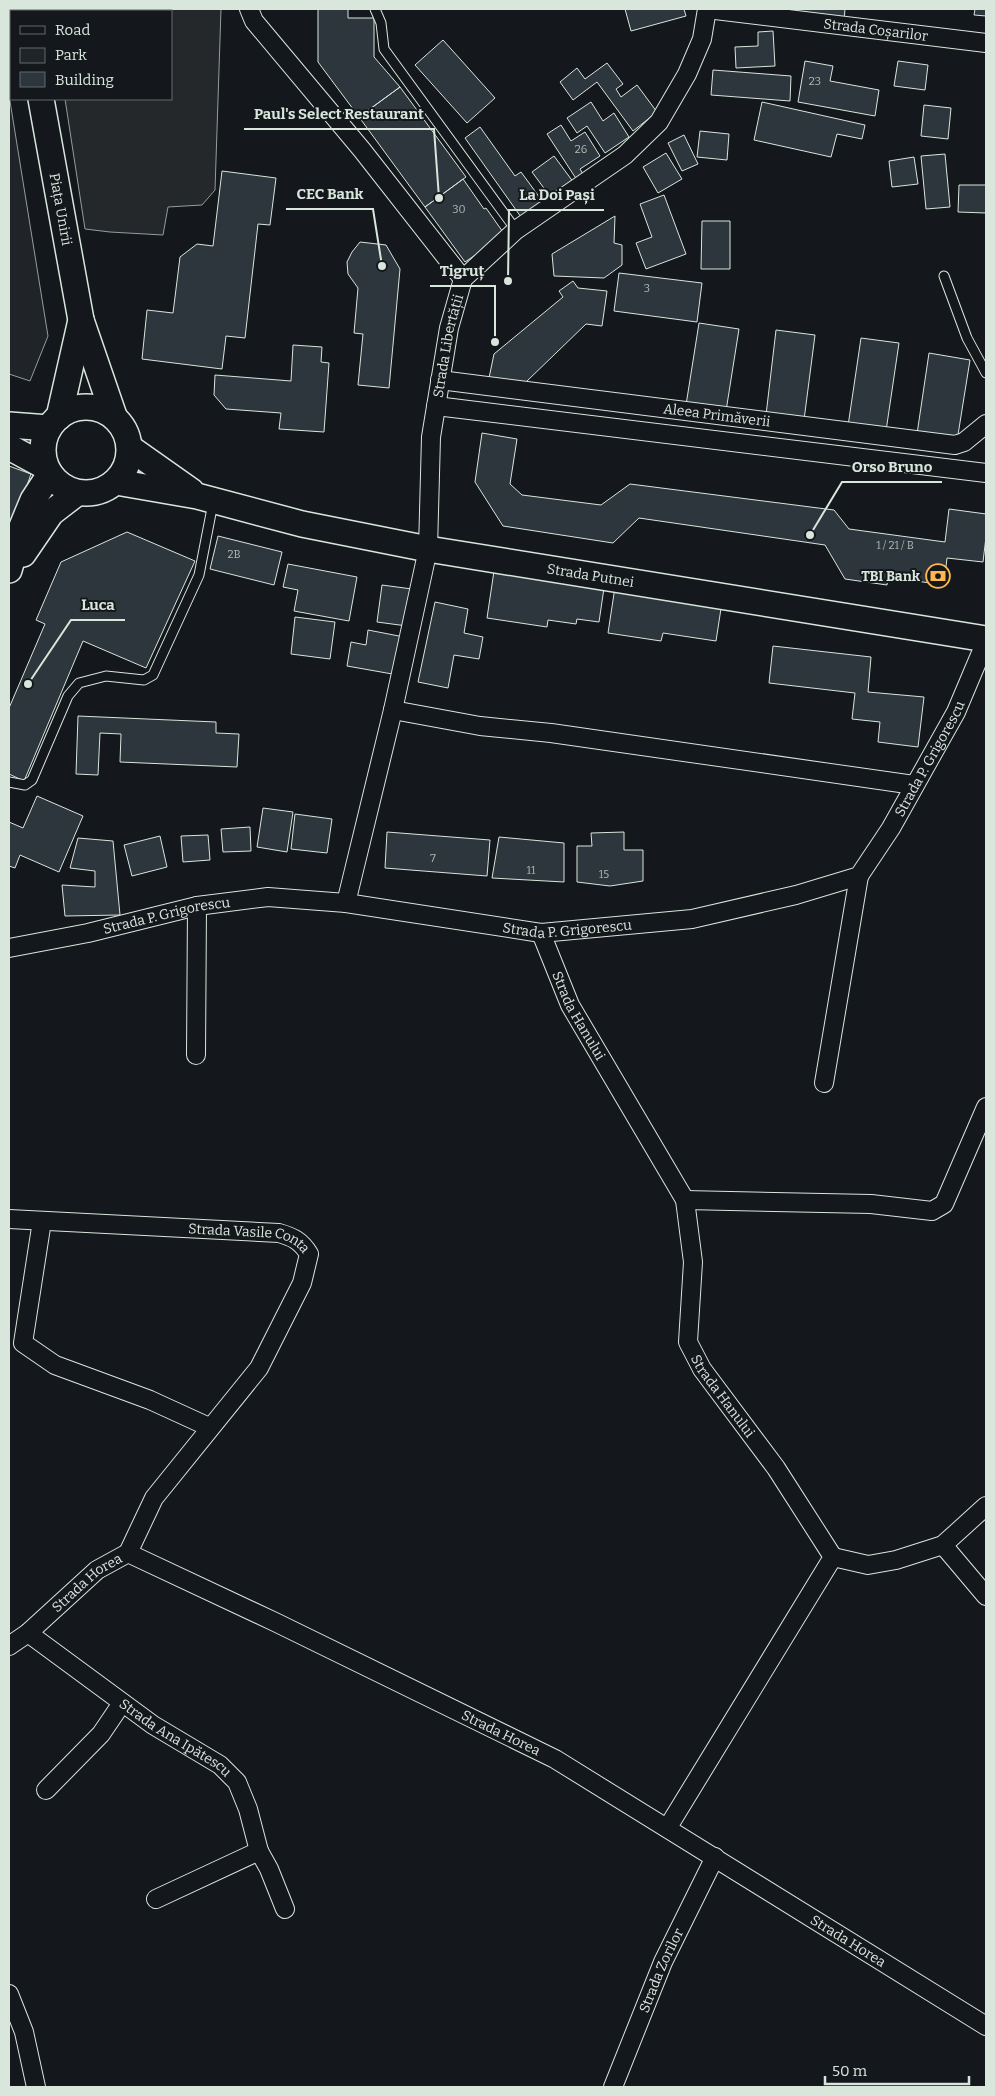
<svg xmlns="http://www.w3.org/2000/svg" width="995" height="2096" font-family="Bitter,serif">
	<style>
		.green { fill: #202428; stroke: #939e99 }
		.parking { fill: #24282b; stroke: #939e99 }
		.building { fill: #2c363c; stroke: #d8e6dc }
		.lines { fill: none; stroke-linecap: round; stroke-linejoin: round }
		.lane-casing { stroke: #d8e6dc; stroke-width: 11 }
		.street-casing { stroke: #d8e6dc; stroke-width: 20 }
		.secondary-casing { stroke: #d8e6dc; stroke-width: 28 }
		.lane { stroke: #14181c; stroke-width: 9 }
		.street { stroke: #14181c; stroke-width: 18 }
		.secondary { stroke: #14181c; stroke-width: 25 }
		.labels { text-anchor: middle; stroke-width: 4; stroke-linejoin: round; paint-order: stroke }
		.number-label { font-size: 11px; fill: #adbab4 }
		.street-label { font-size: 14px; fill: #d8e6dc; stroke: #14181c }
		.poi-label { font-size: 14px; font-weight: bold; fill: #d8e6dc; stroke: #14181c; text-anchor: end }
		.leader { fill: none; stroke: #d8e6dc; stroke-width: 2 }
		.callout-dot { fill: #d8e6dc; stroke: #14181c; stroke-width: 2 }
		.callout-label { font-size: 15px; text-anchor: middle; font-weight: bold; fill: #d8e6dc; stroke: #14181c; stroke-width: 4; stroke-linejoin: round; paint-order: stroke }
	</style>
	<rect width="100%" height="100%" fill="#14181c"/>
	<path class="green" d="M9 95 48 336 30 381 9 374Z"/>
	<path class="parking" d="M51 9H221L215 190 202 205 168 207 163 235 110 232 85 229 65 99H171V11H51Z"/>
	<path class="building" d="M318 9H348V18H374V57L400 87 359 117 318 62Z
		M625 9H684L686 16 631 31Z
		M771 9H845L844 21Z
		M975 9H986V16L974 15Z
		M773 31 775 66 736 68 735 47 758 46V32Z
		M443 40 495 98 467 123 415 65Z
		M805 61 833 66 830 81 879 90 875 116 798 102Z
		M898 61 928 65 925 90 894 86Z
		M607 63 623 84 616 89 621 97 637 85 657 112 633 131 597 82 573 100 560 82 577 68 585 79Z
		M713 70 791 76 790 101 711 95Z
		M400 87 466 177 425 207 359 117Z
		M591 102 603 121 614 113 629 137 605 153 587 126 577 133 567 118Z
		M762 102 865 125 862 139 837 134 831 157 754 140Z
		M924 105 951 108 948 139 921 136Z
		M561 125 571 141 585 132 600 156 580 169 584 176 577 180 547 134Z
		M480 127 515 176 521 172 543 202 521 217 465 138Z
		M700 131 729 134 727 160 697 157Z
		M684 135 698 164 682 171 668 143Z
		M666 153 682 179 658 193 643 167Z
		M945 154 950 207 926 209 921 156Z
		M554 156 574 183 552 199 532 172Z
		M914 157 918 184 892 187 889 161Z
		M222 171 276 178 270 225 258 224 245 338 226 336 222 369 142 359 147 310 173 313 180 257 197 244 213 246Z
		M463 179 484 209 486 208 505 235 465 262 425 207Z
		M959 185H986V213L958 212Z
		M664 195 686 254 646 269 636 243 652 237 640 204Z
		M615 216 614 243 622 245V265L604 278 554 276 552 254Z
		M702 221H730V269H701Z
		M360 242 386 245 400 269 389 388 358 385 363 334 354 333 358 288 348 274 347 262 352 252Z
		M619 273 702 283 697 322 614 311Z
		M573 281 578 288 607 291 602 326 586 324 526 382 489 378 494 354 563 297 559 291Z
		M699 323 739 329 726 411 686 405Z
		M776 330 815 335 804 420 766 415Z
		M861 338 899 343 886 431 848 426Z
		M293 345 322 347 321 362 329 363 324 432 279 429 281 413 226 409 214 395 215 375 291 381Z
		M929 353 970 360 957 441 917 434Z
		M482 433 517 439 510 484 522 495 601 505 630 484 834 510 849 529 945 542 949 509 986 514V537L983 562 947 558 944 585 888 577 887 585 845 579 825 545 639 518 613 543 503 526 475 482Z
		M9 466 31 474 12 528 9 526Z
		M127 532 195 561 146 668 83 641 24 781 9 774V708L45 624 36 620 61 562Z
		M218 536 282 552 274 585 210 569Z
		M288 564 357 577 349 621 294 611 298 590 283 587Z
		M494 571 604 588 599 622 577 619 576 624 548 620 547 627 487 618Z
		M382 585 412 589 407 626 377 622Z
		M615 587 722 602 716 641 663 633 661 641 608 633Z
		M435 602 468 609 464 633 483 637 479 659 454 655 448 688 418 682Z
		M295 617 335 622 330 659 291 654Z
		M368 630 404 637 398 675 347 666 351 642 366 645Z
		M773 646 871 657 868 692 924 697 918 747 878 742 880 722 852 719 855 693 769 683Z
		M78 716 216 722V733L239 734 237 767 120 762 121 734 100 733 98 775 76 774Z
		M37 796 83 816 59 872 20 855 15 868 9 866V822L23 828Z
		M263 808 293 812 287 852 257 847Z
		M295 814 332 819 327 853 291 849Z
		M250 827 251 851 223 852 221 829Z
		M387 832 490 840 487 876 385 868Z
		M624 832V850H643V881L610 886 577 882V846H592L591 833Z
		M208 835 210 860 183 862 181 836Z
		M160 836 167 867 132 876 124 845Z
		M499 837 564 843V882L492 878Z
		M78 838 113 841 120 915 65 916 62 885 95 887V871L70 868Z"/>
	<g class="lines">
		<g class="lane-casing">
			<path id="lane" d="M375 9 381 23 384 49 516 230
				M944 276 967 338 986 373
				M9 782 25 785 32 780 68 696 79 683 106 676 144 680 153 675 199 575 213 503"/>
		</g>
		<g class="street-casing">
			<g id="street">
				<path d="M249 9 254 21 362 150 463 279"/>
				<path id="s1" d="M707 9 986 43"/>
				<path id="s2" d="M440 380 955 445 964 442 986 424"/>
				<path d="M436 406 986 473"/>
				<path d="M393 710 480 726 551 733 914 785"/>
				<path id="s3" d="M346 903 393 710 428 549 431 437 449 328 463 279 516 230 625 155 659 122 687 74 702 39 707 9"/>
				<path id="s4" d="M541 933 570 1005 685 1200 693 1262 688 1342 702 1369 776 1468 833 1557 668 1827"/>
				<path id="s5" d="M9 948 88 933 197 906 268 897 346 903 541 933 692 919 796 895 859 876 891 828 956 712 986 641"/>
				<path d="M196 1055 197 906"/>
				<path d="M824 1083 859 876"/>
				<path d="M685 1200 871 1204 932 1211 944 1204 986 1107"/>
				<path id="s6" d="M9 1219 279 1233C293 1237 301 1241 309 1254L302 1283 259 1368 154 1498 128 1553"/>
				<path d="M42 1221 23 1343 55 1365 150 1400 209 1427"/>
				<path d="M943 1545 986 1596"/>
				<path d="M833 1557 868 1565 896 1560 943 1545 986 1506"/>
				<path id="s7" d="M28 1633 153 1725 220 1765 237 1782 248 1809 259 1851 269 1869 285 1909"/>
				<path id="s8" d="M9 1646 28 1633 97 1570 128 1553 275 1622 555 1759 986 2026"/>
				<path d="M46 1790 101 1734 122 1703"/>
				<path d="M156 1899 259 1851"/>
				<path d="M9 1994 24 2032 36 2087"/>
				<path id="s9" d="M613 2087 663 1962 715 1857"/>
			</g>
		</g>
		<g class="secondary-casing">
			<g id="secondary">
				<path d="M24 9 25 11"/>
				<path id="s10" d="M41 99 81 320 114 416"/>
				<circle cx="86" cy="450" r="43"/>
				<path d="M59 417 81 320"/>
				<path d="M9 425 49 428"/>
				<path d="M9 447 46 467"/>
				<path d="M130 448 191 491"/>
				<path id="s11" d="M116 482 197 496 302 524 428 549 986 639"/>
				<path d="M23 554 51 513 77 493"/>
				<path d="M9 570 21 529 33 500 50 474"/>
			</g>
		</g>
		<use href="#lane" class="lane"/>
		<use href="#street" class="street"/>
		<use href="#secondary" class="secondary"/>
	</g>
	<defs>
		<g id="bank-ring" transform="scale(1.25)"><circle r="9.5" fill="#14181c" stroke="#ffb74d" stroke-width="1.5"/><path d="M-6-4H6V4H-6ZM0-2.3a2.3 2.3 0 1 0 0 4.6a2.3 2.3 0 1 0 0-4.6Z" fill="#ffb74d"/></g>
	</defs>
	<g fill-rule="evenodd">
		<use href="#bank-ring" x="938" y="576"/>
	</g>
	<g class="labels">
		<g class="number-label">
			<text x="815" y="85">23</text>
			<text x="581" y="153">26</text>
			<text x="459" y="213">30</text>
			<text x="647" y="292">3</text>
			<text x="895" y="549">1 / 21 / B</text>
			<text x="234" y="558">2B</text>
			<text x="433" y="862">7</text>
			<text x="531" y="874">11</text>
			<text x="604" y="878">15</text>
		</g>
		<g class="street-label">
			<text dy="5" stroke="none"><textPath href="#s1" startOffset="170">Strada Coșarilor</textPath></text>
			<text dy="5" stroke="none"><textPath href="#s10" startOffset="112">Piața Unirii</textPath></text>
			<text dy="5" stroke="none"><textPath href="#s3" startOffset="568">Strada Libertății</textPath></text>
			<text dy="5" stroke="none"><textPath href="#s2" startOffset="279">Aleea Primăverii</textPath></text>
			<text dy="5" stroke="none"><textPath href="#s11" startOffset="484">Strada Putnei</textPath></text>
			<text dy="5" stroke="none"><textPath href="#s5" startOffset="1001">Strada P. Grigorescu</textPath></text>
			<text dy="5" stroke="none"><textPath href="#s5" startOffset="161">Strada P. Grigorescu</textPath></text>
			<text dy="5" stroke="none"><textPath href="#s5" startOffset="566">Strada P. Grigorescu</textPath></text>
			<text dy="5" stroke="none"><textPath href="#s4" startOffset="91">Strada Hanului</textPath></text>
			<text dy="5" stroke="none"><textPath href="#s6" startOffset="242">Strada Vasile Conta</textPath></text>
			<text dy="5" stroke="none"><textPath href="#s4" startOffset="511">Strada Hanului</textPath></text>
			<text dy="5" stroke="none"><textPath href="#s8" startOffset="101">Strada Horea</textPath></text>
			<text dy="5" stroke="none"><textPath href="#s8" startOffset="566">Strada Horea</textPath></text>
			<text dy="5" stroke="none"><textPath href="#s7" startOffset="181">Strada Ana Ipătescu</textPath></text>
			<text dy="5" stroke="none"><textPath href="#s8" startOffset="971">Strada Horea</textPath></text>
			<text dy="5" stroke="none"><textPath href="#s9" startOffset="126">Strada Zorilor</textPath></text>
		</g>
		<g class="poi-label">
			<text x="920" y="581">TBI Bank</text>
		</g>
	</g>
	<path class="leader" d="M439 198L434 129H244M382 266L373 209H286M508 281L509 210H604M495 342L495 286H430M810 535L842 482H942M28 684L71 620H125"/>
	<g class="callout-dot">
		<circle cx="439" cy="198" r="5"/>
		<circle cx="382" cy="266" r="5"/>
		<circle cx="508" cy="281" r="5"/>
		<circle cx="495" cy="342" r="5"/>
		<circle cx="810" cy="535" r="5"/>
		<circle cx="28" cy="684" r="5"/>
	</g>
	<g class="callout-label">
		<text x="339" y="119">Paul's Select Restaurant</text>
		<text x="330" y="199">CEC Bank</text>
		<text x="557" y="200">La Doi Pași</text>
		<text x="462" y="276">Tigruț</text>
		<text x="892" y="472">Orso Bruno</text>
		<text x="98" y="610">Luca</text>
	</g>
	<rect width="995" height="2096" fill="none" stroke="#d8e6dc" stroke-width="20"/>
	<rect x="10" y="10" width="162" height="90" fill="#14181c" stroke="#626a69"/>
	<rect x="20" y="26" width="25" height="8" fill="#14181c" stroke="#626a69"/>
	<text x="55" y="35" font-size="15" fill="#d8e6dc">Road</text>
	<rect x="20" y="48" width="25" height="15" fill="#202428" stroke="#626a69"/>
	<text x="55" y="60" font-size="15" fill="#d8e6dc">Park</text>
	<rect x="20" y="72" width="25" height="15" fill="#2c363c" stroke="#626a69"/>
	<text x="55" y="85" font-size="15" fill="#d8e6dc">Building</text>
	<path d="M825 2076v8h144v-8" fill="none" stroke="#d8e6dc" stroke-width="2.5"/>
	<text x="832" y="2076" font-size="15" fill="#d8e6dc" stroke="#14181c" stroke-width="4" paint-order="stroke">50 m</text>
</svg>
